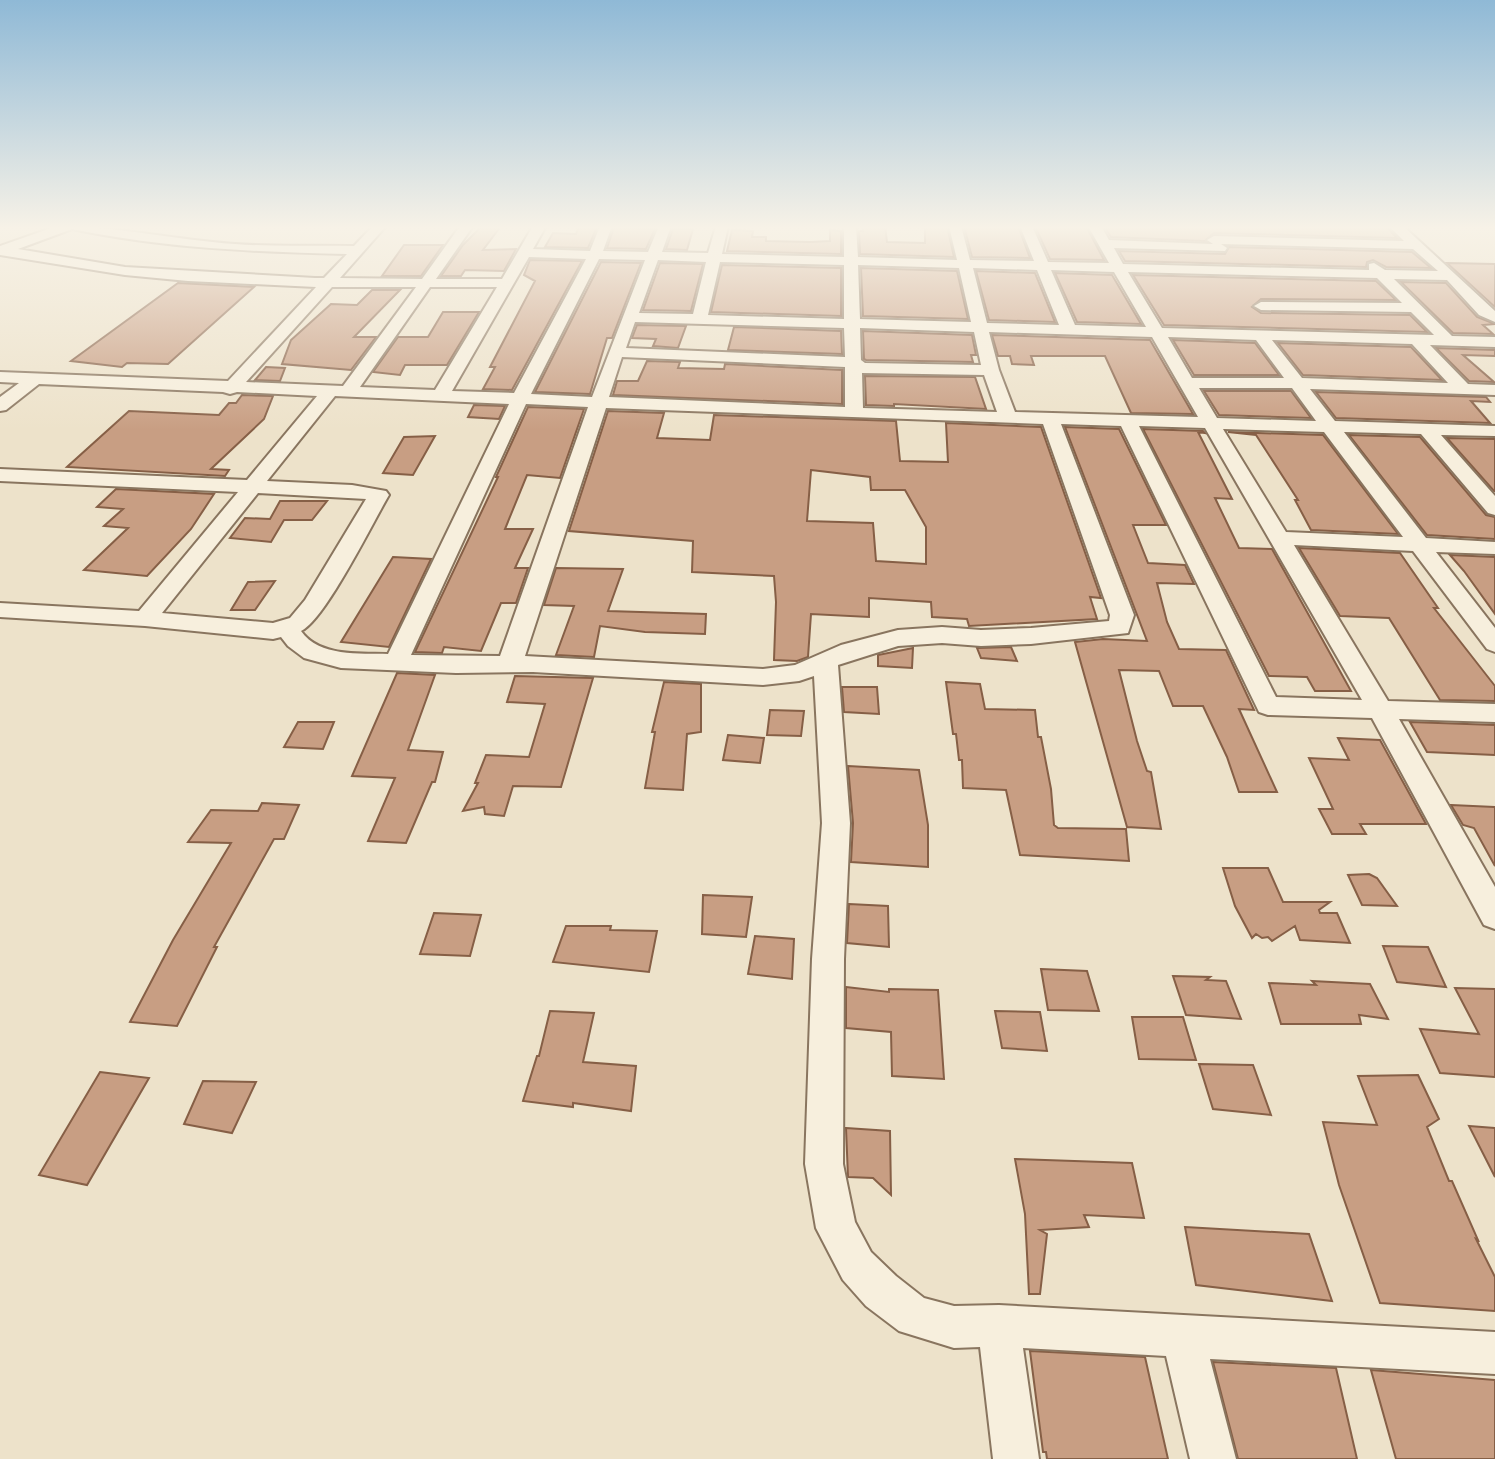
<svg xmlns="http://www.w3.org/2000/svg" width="1495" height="1459" font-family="'Zilla Slab',serif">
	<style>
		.building { fill: #c89e83; stroke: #865f46; stroke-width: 2; fill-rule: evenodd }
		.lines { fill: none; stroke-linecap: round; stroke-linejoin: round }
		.street-casing { stroke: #89755f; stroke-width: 4 }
		.street { fill: #f7efdd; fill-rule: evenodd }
	</style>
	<rect width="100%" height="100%" fill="#ede2ca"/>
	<path class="building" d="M482 226H501L483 250 516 249 504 271 465 270 461 276H441L463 245Z
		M579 226 597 227 588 248 545 247 553 233 576 234Z
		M863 226H885L887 242 925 243V226H947L954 257 860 254 859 231H863Z
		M964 226H1018L1030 258 972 257Z
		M1035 226H1086L1104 260 1050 259Z
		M1104 226H1386L1397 238 1214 233 1205 241 1111 237Z
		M614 227 635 228 655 229 646 249 607 248Z
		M673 229H693L687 250 666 249Z
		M732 230 753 231 752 237H766V241L810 242 830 241V230L841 231V254L727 251Z
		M404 245H443L421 276H382Z
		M1229 247 1412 252 1431 268 1386 267 1373 260 1367 262 1366 267 1125 261 1119 251 1225 254Z
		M530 260 582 261 512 390 483 389 495 367H490L535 281 524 275Z
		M601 262 641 263 612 338H607L590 394 535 392Z
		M660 263 703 264 691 311 643 310Z
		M1447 263 1495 264V307Z
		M722 265 841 268V316L711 312Z
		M861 268 957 271 968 319 863 316Z
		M976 271 1035 273 1055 322 989 320Z
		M1055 273 1112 275 1141 324 1077 322Z
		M1133 275 1376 281 1396 300 1261 299 1252 307 1261 313 1410 315 1427 332 1164 325Z
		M1401 282 1446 283 1477 317 1495 324 1483 325 1493 334 1453 333Z
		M178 283 254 287 168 364 127 363 122 367 71 361Z
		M372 290H400L354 337H376L351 370 282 364 291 340 331 304 357 305Z
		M443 312H479L447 365H405L400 375 373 372 398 337H428Z
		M637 325 686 326 678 348 653 346 656 339 632 338Z
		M734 327 841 331 842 354 728 350Z
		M863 331 972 335 976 355H971L973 362 866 360 864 359Z
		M992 335 1150 340 1193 414 1131 413 1105 356H1031L1034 365 1012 364 1010 356H998Z
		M1173 340 1255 343 1279 375H1194Z
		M1278 343 1411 347 1442 380 1303 375Z
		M1436 348 1495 350V356L1463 355 1494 382 1469 381Z
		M647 361 680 362 678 368 724 369 725 364 842 370V404L613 395 617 381H638Z
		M266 367 285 368 280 381 255 380Z
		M865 376 975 377 986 409 894 404V406L866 405Z
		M1204 391H1291L1311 418 1219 415Z
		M1316 392 1486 397 1490 402 1471 401 1490 423 1336 418Z
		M242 395 273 396 264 419 211 469 229 470 225 476 67 467 129 411 219 415 229 403H236Z
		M474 405 505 406 499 419 468 417Z
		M528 407 584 409 560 478 527 475 505 529H533L515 568H528L516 603H501L481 651 444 647 442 653 415 652 498 477H496Z
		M608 411 664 413 657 438 710 440 714 415 896 421 900 461 948 462 946 423 1041 427 1101 598 1090 597 1097 619 969 626 967 619 932 617 931 602 869 598V617L811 614 808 657 797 661 774 660 776 602 774 576 692 572 693 541 569 531ZM811 470 870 477 871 490H905L926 527V564L876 561 873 523 807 521Z
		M1065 427 1119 429 1166 525H1133L1148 563 1185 565 1194 584 1157 583 1167 622 1179 649 1226 650 1254 710 1239 709 1277 792H1239L1227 757 1203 706H1173L1159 671 1119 670 1137 741 1147 771 1151 772 1161 829 1127 827 1075 642 1103 639 1147 641Z
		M1143 429 1203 431 1205 433 1198 432 1232 499 1215 498 1239 548 1272 549 1351 691H1315L1307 677 1269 676Z
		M1228 432 1323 435 1398 534 1311 530 1295 500H1298L1256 435Z
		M1349 435 1420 437 1486 515 1495 517V539L1427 535Z
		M435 436 413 475 383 473 404 437Z
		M1447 438 1495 439V491H1494Z
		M116 489 214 494 191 529 147 576 84 570 128 528 104 526 123 509 97 507Z
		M280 501H327L312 520H284L271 542 230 538 245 518 270 519Z
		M1299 548 1400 553 1438 608H1434L1495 686V701L1440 700 1389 618 1340 616Z
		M1450 555 1495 557V614L1464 571Z
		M393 557 431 559 389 647 341 642Z
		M556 568 623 569 608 611 706 614 705 634 645 632 600 626 594 657 556 655 574 606 544 605Z
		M275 581 255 610H231L248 582Z
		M1011 647 1017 661 981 658 977 648Z
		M913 648 912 668 878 666V655Z
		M397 673 435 675 408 750 443 752 435 782H432L406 843 368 841 395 778 352 776Z
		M515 676 593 678 561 787 513 786 504 816 485 814 484 807 463 811 478 783H475L486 755 529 757 545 704 507 702Z
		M664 682 701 684V732L687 734 683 790 645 788 655 732H652Z
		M946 682 980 684 985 709 1035 710 1038 737H1041L1051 789 1054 825 1058 828 1126 829 1129 861 1020 855 1006 790 963 788 962 760H959L956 734H953Z
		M842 687H877L879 714 844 712Z
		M770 710 804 711 801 736 767 735Z
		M298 722H334L323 749 284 747Z
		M1410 722 1495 725V755L1427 752Z
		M728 735 764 738 760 763 723 760Z
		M1338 738 1380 740 1426 824H1360L1366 834H1332L1319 809H1333L1309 758 1349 760Z
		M848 766 919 770 928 825V867L851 862 853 823Z
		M262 803 299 805 284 839H274L214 947H217L177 1026 130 1022 173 940 231 843 188 842 211 810 258 811Z
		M1451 805 1495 807V866L1474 828 1463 825Z
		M1223 868H1268L1283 902H1330L1319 910 1320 913H1337L1350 943 1300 940 1295 926 1272 941 1268 937 1262 938 1256 934 1252 938 1235 906Z
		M1369 874 1377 878 1397 906 1362 905 1348 875Z
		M703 895 752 897 746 937 702 934Z
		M849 904 888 906 889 947 847 943Z
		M434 913 481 915 470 956 420 954Z
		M566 926H611L610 930 657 931 649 972 553 962Z
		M755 936 794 939 792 979 748 974Z
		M1383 946 1428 947 1446 987 1397 982Z
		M1041 969 1087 971 1099 1011 1048 1010Z
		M1173 976 1210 977 1206 980 1226 981 1241 1019 1186 1015Z
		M1312 981 1370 984 1388 1019 1359 1015 1361 1024H1281L1269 983 1316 985Z
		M846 987 889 992V989L938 990 944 1079 892 1076 891 1032 846 1028Z
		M1455 988 1495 989V1077L1440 1073 1420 1029 1479 1034Z
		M550 1011 594 1013 583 1062 636 1066 631 1111 573 1103V1107L523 1101 537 1056H539Z
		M995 1011 1040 1012 1047 1051 1002 1048Z
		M1132 1017H1183L1196 1060 1139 1059Z
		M1199 1064 1253 1065 1271 1115 1213 1109Z
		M100 1072 149 1078 87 1185 39 1175Z
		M1418 1075 1439 1119 1427 1127 1449 1181H1452L1478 1240 1476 1239 1495 1277V1311L1380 1303 1339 1185 1323 1122 1377 1125 1358 1076Z
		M203 1081 256 1082 232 1133 184 1124Z
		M1469 1126 1495 1128V1177Z
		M846 1128 890 1131 891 1195 873 1178 848 1177Z
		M1015 1159 1132 1163 1144 1218 1084 1215 1089 1227 1040 1230 1047 1234 1040 1294H1029L1025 1214Z
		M1185 1227 1309 1234 1332 1301 1196 1285Z
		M1030 1351 1145 1357 1168 1459H1047L1046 1452H1043Z
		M1213 1362 1336 1368 1357 1459H1238Z
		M1371 1370 1495 1380V1459H1396Z"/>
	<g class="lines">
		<g class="street-casing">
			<path id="street" d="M57 226C117 226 175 240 235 244 274 247 315 245 354 246L373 226H386L340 278 422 279 460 226H473L436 279H502L533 226H546L533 249 590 251 600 226H612L603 251 648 252 659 226H671L662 252 708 253 716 226H728L722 254 844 257V226H856L858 257 957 260 949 226H961L970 260 1034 261 1020 226H1032L1048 262 1109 263 1088 226H1101L1109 240 1213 244 1207 240 1214 236 1404 241 1389 226H1403L1495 311V322L1479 315 1447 280 1394 279 1452 336 1495 337V347L1430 345 1468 384 1495 385V395L1310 389 1335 421 1495 426V436L1441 435 1495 496V515L1488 513 1421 434 1344 432 1426 538 1495 542V554L1436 552 1495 628V652L1487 649 1413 551 1294 545 1388 701 1495 704V722L1399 719 1495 887V929L1484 925 1372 718 1268 715 1259 712 1121 426 1061 424 1134 615 1128 633 1031 644 981 646 942 643 898 646 838 665 850 823 844 959 843 1164 855 1222 871 1252 896 1276 924 1298 954 1306 999 1305 1495 1332V1374L1210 1359 1236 1459H1190L1166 1356 1023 1348 1039 1459H993L980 1347 954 1348 899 1331 866 1306 843 1280 816 1228 805 1164 812 959 822 823 814 676 799 681 763 685 533 672 456 673 341 668 304 658 288 646 281 637 273 639 145 626 0 617V603L139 611 238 492 0 481V469L247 480 317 396 237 392 230 394 223 392 39 384 6 410 0 411V397L19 383 0 382V372L228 381 316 287 188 281 125 275 0 255V246ZM72 229C163 248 254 252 347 254L324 278H315L125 267 18 249ZM1221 244 1413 249 1438 271 1385 270 1374 263 1369 264V270L1123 264 1114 248 1225 251 1227 248ZM529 257 586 259 514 393 452 391ZM599 259 645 260 592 397 531 394ZM658 260 706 262 693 314 639 313ZM720 262 844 265V319L708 315ZM858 265 959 268 971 322 860 319ZM973 268 1037 270 1059 325 987 323ZM1051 270 1114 272 1146 327 1075 325ZM1128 272 1377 278 1402 303 1261 302 1254 306 1261 310 1411 312 1434 335 1162 328ZM332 287H416L343 386 246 382ZM430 287H497L435 390 360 387ZM635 322 844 328 845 357 626 348ZM860 328 974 332 981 365 865 363 861 360ZM989 332 1152 337 1198 417 1015 412 999 370ZM1168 337 1256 340 1284 378H1192ZM1272 340 1412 344 1448 383 1302 378ZM622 357 845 367V407L609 397ZM862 373 984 375 997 412 863 408ZM1199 388H1292L1316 421 1217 418ZM335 396 509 404 388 654C360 653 319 657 301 631 325 620 373 522 389 495L386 491 352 485 267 481ZM526 404 588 407 500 656 411 655ZM606 408 1043 424 1110 615 1109 621 1031 628 981 630 942 627 898 630 841 645 795 665 763 669 525 656ZM1139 426 1205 428 1362 700 1276 697ZM1223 429 1324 432 1403 537 1286 532ZM258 493 366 499 305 600 290 618 273 623 162 613Z"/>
		</g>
		<use href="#street" class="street"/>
	</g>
	<linearGradient id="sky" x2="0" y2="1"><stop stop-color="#8fb9d6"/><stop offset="0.53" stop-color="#f7f2e7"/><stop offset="1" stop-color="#f7f2e7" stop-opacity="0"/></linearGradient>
	<rect width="1495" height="430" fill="url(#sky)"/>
</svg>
